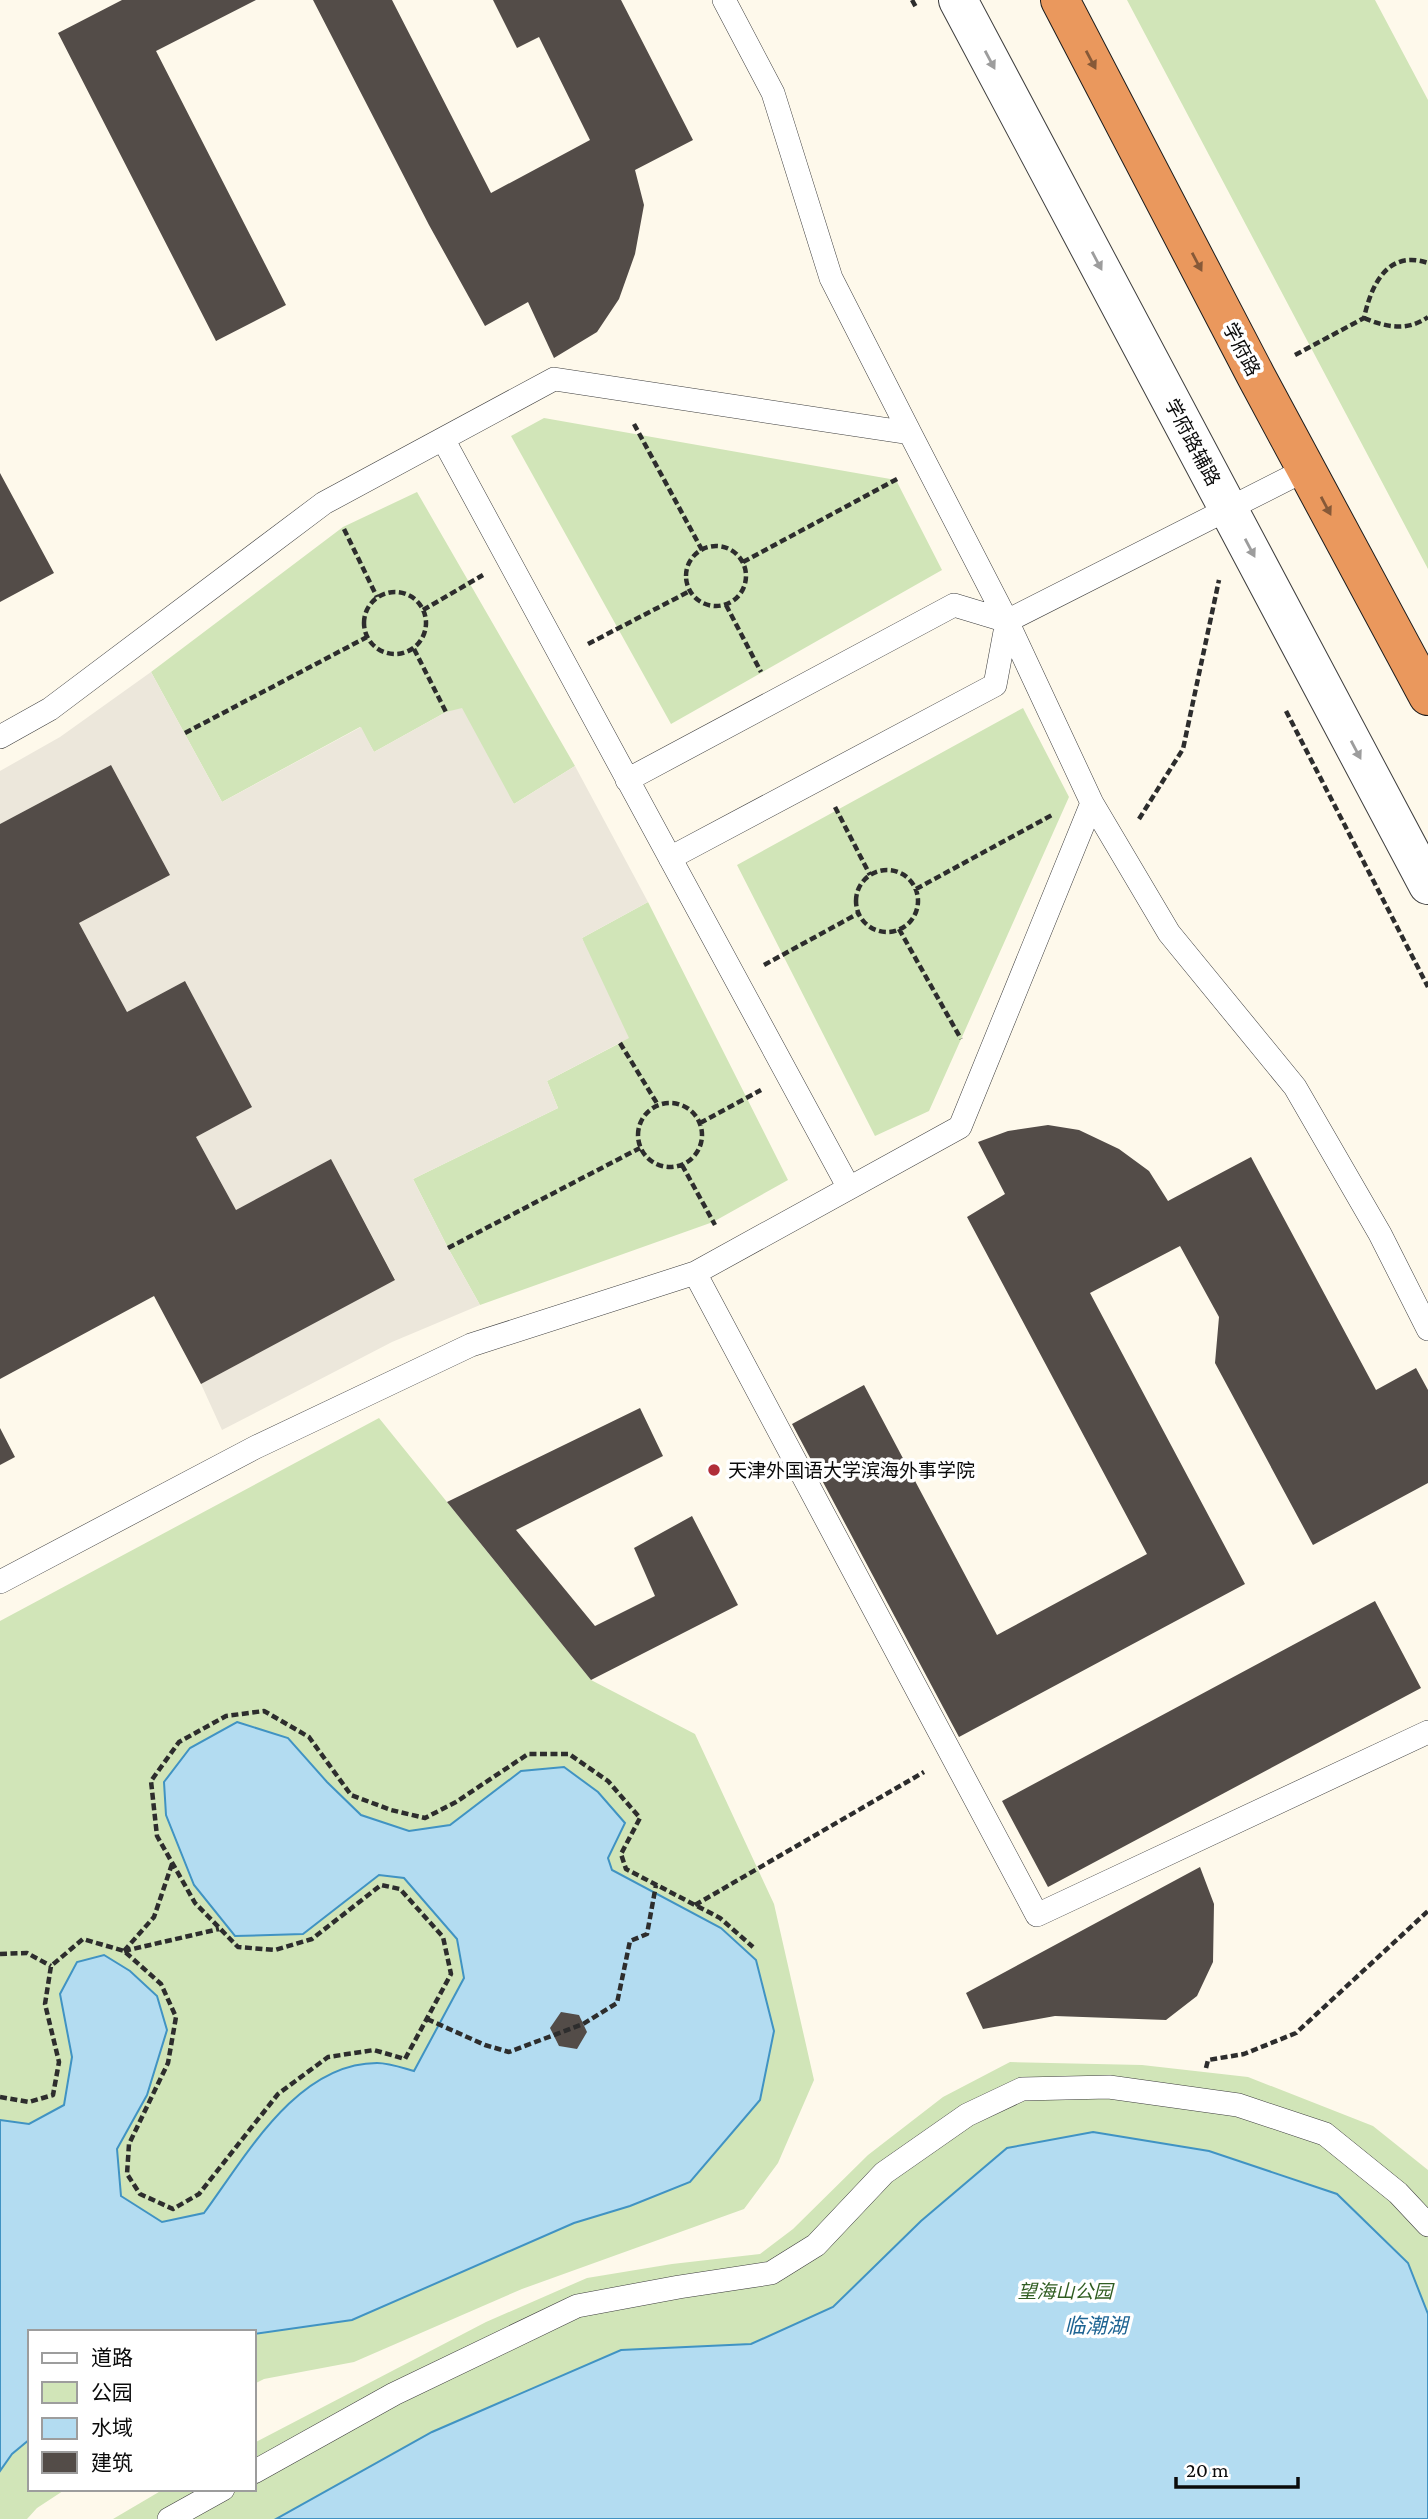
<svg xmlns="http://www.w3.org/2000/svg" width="1428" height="2519" font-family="'Crimson Pro','Noto Sans SC',serif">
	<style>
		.green { fill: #d1e5b8 }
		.plaza { fill: #ece7db }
		.water { fill: #b3dcf1; stroke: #4093c3; stroke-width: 2 }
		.building { fill: #534c48 }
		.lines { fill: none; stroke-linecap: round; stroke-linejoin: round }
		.lane-casing { stroke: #3e3e3e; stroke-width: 24 }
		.street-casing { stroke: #3e3e3e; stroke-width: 40 }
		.highway-casing { stroke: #1c1c1c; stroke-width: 40 }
		.path { stroke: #2d2d2d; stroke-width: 4.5; stroke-dasharray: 7 3.5; stroke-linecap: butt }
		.lane { stroke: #fff; stroke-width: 23 }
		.street { stroke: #fff; stroke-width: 38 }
		.highway { stroke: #ea985d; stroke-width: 38 }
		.oneway { fill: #9d9d9d }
		.oneway2 { fill: #865938 }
		.poi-dot { fill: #b02e39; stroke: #fff; stroke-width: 2.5 }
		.labels { text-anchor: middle; stroke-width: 7; stroke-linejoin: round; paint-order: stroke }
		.street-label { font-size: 19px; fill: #0b0b0b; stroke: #fff }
		.poi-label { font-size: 19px; fill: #0b0b0b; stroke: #fff; text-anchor: start }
		.park-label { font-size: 19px; font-style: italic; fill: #305d21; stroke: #fff }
		.water-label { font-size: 21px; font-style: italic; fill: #1e6493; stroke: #fff }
	</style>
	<rect width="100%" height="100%" fill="#fef9eb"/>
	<path class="green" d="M1127 0H1375L1428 100V569Z
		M544 418 896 480 942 570 671 724 511 436Z
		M417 492 575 766 514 804 446 712 374 752 360 727 222 802 151 672 343 527Z
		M1023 708 1069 797 929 1111 875 1136 737 865Z
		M648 902 788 1180 713 1222 480 1305 448 1248 413 1179 558 1108 547 1081 620 1043 582 938Z
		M379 1418 591 1680 695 1734 774 1904 814 2080 778 2163 744 2209 522 2289 354 2362 264 2379 254 2384V2332H30V2489H66L37 2508 27 2519H0V1621Z
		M1010 2062 1142 2065 1248 2077 1373 2126 1428 2170V2519H113L164 2489H254V2443L486 2322 587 2278 672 2264 760 2254 793 2229 868 2155 943 2097Z"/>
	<path class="plaza" d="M151 672 222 802 361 727 374 752 446 712 462 708 514 804 575 766 648 902 582 938 629 1038 547 1081 558 1108 413 1179 448 1248 480 1305 392 1342 222 1430 201 1384 395 1279 331 1159 236 1210 196 1137 251 1107 185 981 127 1012 79 923 170 875 111 765 0 824V771L60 737Z"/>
	<path class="water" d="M237 1722 288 1738 327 1782 361 1815 409 1831 450 1825 521 1771 564 1767 598 1792 625 1823 608 1858 612 1870 721 1928 756 1960 774 2031 760 2100 690 2182 630 2206 574 2223 352 2320 254 2334V2332H30V2439L12 2454 0 2471V2120L29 2124 64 2105 72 2057 60 1994 77 1962 104 1955 130 1971 157 1996 167 2030 147 2095 117 2149 121 2196 162 2222 204 2213C246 2156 297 2063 377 2063 389 2063 403 2068 414 2071L464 1978 457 1939 404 1878 379 1875 303 1934 235 1936 194 1885 166 1815 164 1782 190 1748Z
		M1093 2132 1209 2151 1337 2194 1408 2263 1428 2314V2519H276L432 2432 621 2350 751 2344 833 2307 921 2221 1007 2148Z"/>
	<path class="building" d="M122 0H256L156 51 286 305 216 341 58 33Z
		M313 0H392L491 193 590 140 539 37 517 48 493 0H621L693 140 635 170 644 205 635 254 619 299 597 332 554 358 528 302 485 326 429 225Z
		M0 473 54 573 0 602Z
		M111 765 170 875 79 923 127 1012 185 981 252 1107 196 1137 236 1210 331 1159 395 1280 201 1384 154 1296 0 1379V824Z
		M1048 1125 1079 1130 1119 1149 1149 1171 1168 1201 1251 1157 1376 1390 1416 1368 1428 1390V1483L1313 1545 1215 1363 1219 1317 1180 1246 1090 1293 1245 1584 959 1737 792 1424 864 1385 997 1635 1147 1554 967 1217 1005 1194 978 1142 1008 1131Z
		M640 1408 663 1456 516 1530 595 1626 655 1596 634 1548 692 1516 738 1605 591 1680 447 1502Z
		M0 1428 15 1457 0 1465Z
		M1375 1601 1421 1688 1048 1887 1002 1801Z
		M1200 1867 1214 1904 1213 1962 1197 1996 1166 2020 1055 2016 983 2029 966 1993Z
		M561 2012 579 2015 587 2032 577 2049 559 2046 550 2028Z"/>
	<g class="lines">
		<g class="lane-casing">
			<path id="lane" d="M724 0 773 93 831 278 910 433
				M443 439 849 1188
				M0 737 50 709 324 503 554 379 910 433 1007 621 1092 803 960 1127 695 1273 471 1345 256 1447 0 1582
				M627 780 954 605 1007 621 1307 469
				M1092 803 1169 933 1295 1087 1380 1234 1428 1329
				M670 858 995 685 1007 621
				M695 1273 1037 1915 1428 1732
				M254 2472 394 2394 577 2306 679 2287 771 2273 816 2245 884 2173 967 2115 1022 2089 1109 2087 1238 2105 1325 2134 1398 2193 1428 2225
				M169 2519 223 2489"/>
		</g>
		<g class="street-casing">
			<path id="street" d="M958 0 1428 885"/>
		</g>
		<g class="highway-casing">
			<path id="highway" d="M1060 0 1256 376 1428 696"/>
		</g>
		<path class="path" d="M912 0 917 9
			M1364 318C1386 327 1407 332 1428 317
			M1295 355 1364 318C1371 286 1387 249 1428 263
			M634 424 702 550
			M344 529 377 597
			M686 576a30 30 0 1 1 60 0a30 30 0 1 1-60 0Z
			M743 562 899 478
			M364 623a31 31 0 1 1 62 0a31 31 0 1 1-62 0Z
			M726 605 761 672
			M423 610 483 575
			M588 644 690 591
			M414 649 446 712
			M1286 711 1428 987
			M185 733 367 637
			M835 807 870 875
			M1139 819 1183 749 1219 580
			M856 901a31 31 0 1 1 62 0a31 31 0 1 1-62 0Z
			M916 889 1052 815
			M899 929 961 1039
			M764 965 859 913
			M620 1043 658 1105
			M638 1135a32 32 0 1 1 64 0a32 32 0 1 1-64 0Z
			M700 1123 761 1090
			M682 1165 715 1225
			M448 1248 640 1148
			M695 1905 924 1772
			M124 1951 154 1917 172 1864
			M124 1951 219 1929
			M0 1954 27 1953 51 1966
			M427 2019 485 2045 509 2052 583 2024 617 2003 630 1941 647 1934 656 1885
			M1206 2068 1208 2060 1244 2054 1296 2033 1428 1911
			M0 2097 29 2102 53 2095 59 2062 45 2004 51 1966 83 1939 124 1951 161 1984 176 2017 168 2063 129 2144 127 2174 140 2194 173 2209 199 2194 278 2094 328 2057 374 2050 405 2059 451 1974 443 1937 400 1889 381 1885 312 1939 275 1950 238 1947 195 1903 157 1836 151 1781 179 1742 226 1716 264 1711 309 1737 351 1795 391 1810 425 1818 456 1802 528 1754H569L608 1781 640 1818 621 1854 626 1869 720 1918 753 1947"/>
		<use href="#lane" class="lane"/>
		<use href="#street" class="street"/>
		<use href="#highway" class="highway"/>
	</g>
	<defs><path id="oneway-solid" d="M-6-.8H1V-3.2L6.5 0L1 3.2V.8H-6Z" transform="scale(1.75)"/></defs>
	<g class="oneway">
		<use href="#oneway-solid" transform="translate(990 60) rotate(62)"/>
		<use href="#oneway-solid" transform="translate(1097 261) rotate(62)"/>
		<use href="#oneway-solid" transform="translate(1250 548) rotate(62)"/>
		<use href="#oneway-solid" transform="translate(1356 750) rotate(62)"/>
	</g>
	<g class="oneway2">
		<use href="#oneway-solid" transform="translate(1091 60) rotate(62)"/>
		<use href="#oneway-solid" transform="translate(1197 262) rotate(62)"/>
		<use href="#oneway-solid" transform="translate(1326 506) rotate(62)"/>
	</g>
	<circle class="poi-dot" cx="714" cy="1470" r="7"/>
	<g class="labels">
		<g class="street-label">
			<text transform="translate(1242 349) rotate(62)" y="7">学府路</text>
			<text transform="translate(1193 442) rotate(62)" y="7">学府路辅路</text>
		</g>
		<g class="poi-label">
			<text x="728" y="1477">天津外国语大学滨海外事学院</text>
		</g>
		<g class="park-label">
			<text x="1065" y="2298">望海山公园</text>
		</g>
		<g class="water-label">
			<text x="1096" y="2333">临潮湖</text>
		</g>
	</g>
	<rect x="28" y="2330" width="228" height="161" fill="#ffffff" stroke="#9d9d9d" stroke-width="2"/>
	<rect x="42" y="2353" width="35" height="10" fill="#ffffff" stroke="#9d9d9d" stroke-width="2"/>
	<text x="91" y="2365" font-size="21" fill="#0b0b0b">道路</text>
	<rect x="42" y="2382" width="35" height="21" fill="#d1e5b8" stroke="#9d9d9d" stroke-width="2"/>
	<text x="91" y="2400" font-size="21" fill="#0b0b0b">公园</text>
	<rect x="42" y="2418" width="35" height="21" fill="#b3dcf1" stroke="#9d9d9d" stroke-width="2"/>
	<text x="91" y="2435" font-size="21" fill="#0b0b0b">水域</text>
	<rect x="42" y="2452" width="35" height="21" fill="#534c48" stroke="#9d9d9d" stroke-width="2"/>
	<text x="91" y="2470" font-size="21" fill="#0b0b0b">建筑</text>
	<path d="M1176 2477v10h122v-10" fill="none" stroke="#0b0b0b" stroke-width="3.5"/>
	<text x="1186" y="2477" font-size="21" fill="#0b0b0b" stroke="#ffffff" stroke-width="5" paint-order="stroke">20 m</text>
</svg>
